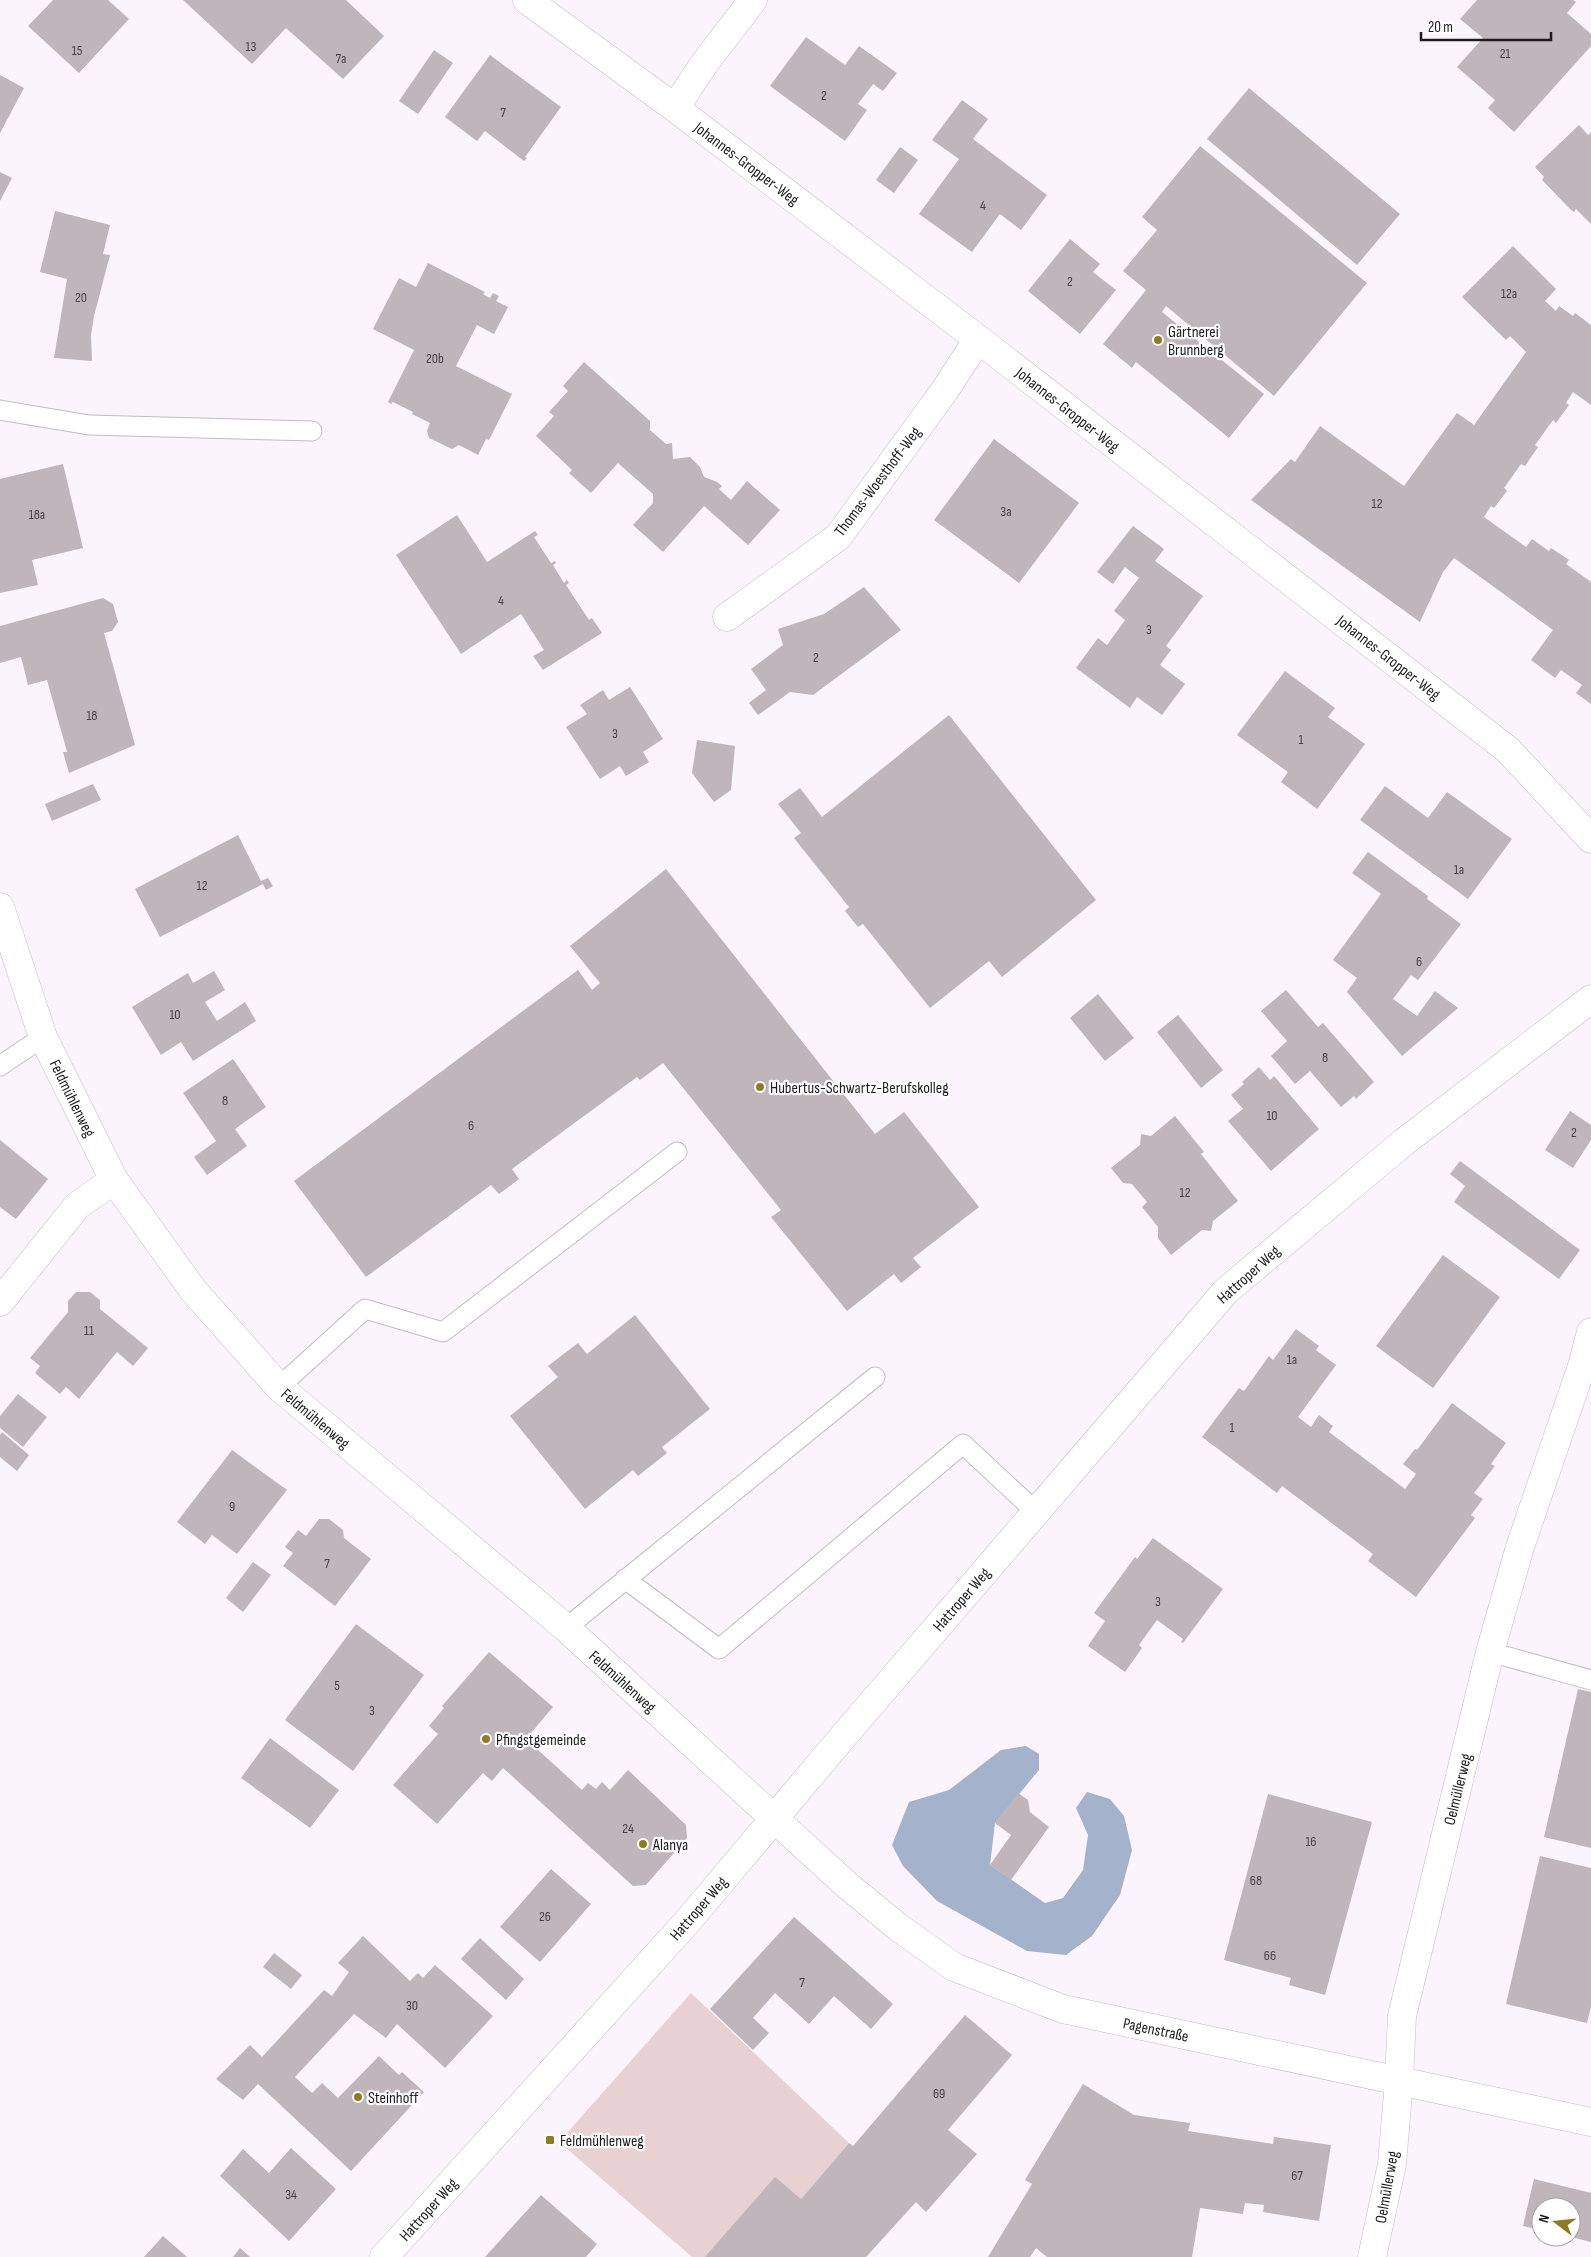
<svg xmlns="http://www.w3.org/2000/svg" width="1591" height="2257" font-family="'Sofia Sans Condensed',sans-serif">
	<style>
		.green { fill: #e8d1d2 }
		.water { fill: #a5b2cc }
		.building { fill: #bfb5ba }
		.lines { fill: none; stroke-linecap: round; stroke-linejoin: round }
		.service-casing { stroke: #c2bcc4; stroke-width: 21 }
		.minor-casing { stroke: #c2bcc4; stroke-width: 29 }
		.tertiary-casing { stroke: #c2bcc4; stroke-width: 29 }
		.service { stroke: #fff; stroke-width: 19 }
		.minor { stroke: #fff; stroke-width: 28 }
		.tertiary { stroke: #fff; stroke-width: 28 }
		.poi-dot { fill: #8f7b21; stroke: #fff; stroke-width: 2 }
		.labels { text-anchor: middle; stroke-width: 4.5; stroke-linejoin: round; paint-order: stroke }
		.number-label { font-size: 14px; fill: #464245 }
		.street-label { font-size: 16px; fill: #1d1b1e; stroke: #fff }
		.poi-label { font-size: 16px; fill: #1d1b1e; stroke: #fff; text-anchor: start }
	</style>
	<rect width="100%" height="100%" fill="#fbf4fc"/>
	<path class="green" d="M691 1993 849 2143 801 2199 705 2257H692L559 2142Z"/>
	<path class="water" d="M1026 1746 1039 1754V1770L995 1823 990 1865 1045 1903 1063 1898 1083 1870 1088 1835 1076 1808 1087 1792 1110 1799 1124 1816 1132 1850 1120 1895 1092 1936 1066 1955 1027 1951 937 1901 903 1866 892 1845 909 1802 949 1790 1001 1750Z"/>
	<path class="building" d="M53 0H108L129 19 79 73 28 26Z
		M183 0H346L384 36 343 79 286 28 252 64Z
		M1477 0H1573L1576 2 1567 13 1591 34V46L1514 132 1488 108 1495 100 1457 67 1483 38 1460 19Z
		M806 37 845 65 859 46 897 73 883 91 873 84 858 104 867 110 845 141 770 86Z
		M434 50 453 63 418 114 399 101Z
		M490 55 561 107 525 157 527 158 524 161 485 131 477 141 445 117Z
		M0 75 24 88 0 133Z
		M1249 88 1400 214 1357 265 1207 139Z
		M962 100 988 119 973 139 1047 195 1021 230 1000 214 972 252 919 214 959 159 932 140Z
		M1579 125 1588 135 1591 132V224L1576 209 1574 212 1571 210 1542 180 1544 177 1535 167Z
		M1200 146 1367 283 1274 396 1166 306 1162 312 1264 394 1229 438 1136 362 1132 368 1103 344 1146 290 1123 271 1157 230 1142 217Z
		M900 147 918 160 894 193 876 180Z
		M0 172 12 178 0 201Z
		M55 211 110 225 103 254 110 255 94 316 91 335 92 361 54 358 67 279 40 272Z
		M1070 239 1100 264 1093 272 1116 290 1080 334 1028 291Z
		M1513 246 1556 289 1545 301 1556 311 1559 306 1573 316 1575 313 1591 325V405L1573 392 1566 403 1569 405 1556 423 1553 420 1535 445 1538 447 1525 466 1521 464 1504 488 1507 491 1494 508 1491 506 1484 517 1526 547 1532 539 1549 551 1551 548 1569 560 1566 564 1591 582V704L1576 693 1582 685 1561 670 1555 678 1531 660 1553 630 1454 558 1443 572 1420 622 1251 500 1291 459 1295 462 1320 426 1404 486 1457 413 1474 425 1526 352 1510 336 1506 340 1462 297Z
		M428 263 485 292 483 294 490 298 493 293 499 296 496 301 508 307 494 334 477 325 456 366 512 394 489 440 486 439 478 455 459 445 452 449 429 438 427 431 430 423 412 414 413 412 393 402 391 404 388 402 414 350 373 329 399 278 416 287Z
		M584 362 650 421V430L666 444 672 443 673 459 690 457 700 467 704 477 717 482 722 486 719 489 731 500 747 481 780 510 748 545 704 506 663 552 633 525 653 503V494L618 463 591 493 569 473 572 470 536 436 554 416 549 412 568 391 563 386Z
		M994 439 1079 503 1019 583 934 520Z
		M63 464 83 548 32 560 38 585 0 593V479Z
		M457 515 487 562 535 531 538 535 534 537 551 563 555 561 556 563 553 565 564 583 567 580 569 583 566 585 589 620 592 618 602 633 543 670 533 656 544 650 521 614 461 654 396 555Z
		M1133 526 1164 549 1155 561 1203 596 1166 646 1171 650 1160 665 1185 684 1162 715 1137 697 1130 708 1076 668 1098 638 1107 645 1125 620 1114 611 1139 578 1125 567 1113 584 1097 572Z
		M864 587 901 630 813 695 790 692 758 715 749 703 766 690 751 669 783 645 778 629 824 614Z
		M103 598 113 604 118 622 112 631 104 633 135 745 69 773 63 752H67L47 680 28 685 21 657 0 663V626Z
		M1285 671 1335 708 1328 717 1365 744 1317 809 1281 782 1288 772 1237 735Z
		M630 687 663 739 643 752 649 762 626 776 620 766 600 779 566 727 587 714 580 705 603 690 609 700Z
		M949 715 1096 900 1002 977 989 961 930 1008 863 924 858 927 845 911 849 907 794 838 801 833 778 804 800 788 822 817Z
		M697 740 735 746 731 790 714 802 692 773Z
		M93 784 101 800 52 821 45 804Z
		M1385 786 1428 818 1447 792 1512 839 1468 899 1360 820Z
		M238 835 261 881 268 878 273 886 266 890 263 884 160 937 135 889Z
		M1368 852 1428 896 1427 899 1461 924 1418 980 1411 975 1393 999 1417 1016 1435 991 1458 1008 1402 1056 1347 992 1357 978 1333 960 1381 894 1352 873Z
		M666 869 875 1134 904 1112 979 1207 913 1258 921 1267 901 1283 894 1274 847 1311 771 1217 781 1210 663 1063 640 1080 637 1077 512 1169 519 1179 499 1194 491 1185 366 1277 294 1181 578 970 592 990 600 983 570 946Z
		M214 971 225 990 205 1002 217 1021 245 1002 256 1021 193 1061 181 1042 161 1055 132 1007 188 973 193 983Z
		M1286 990 1318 1027 1323 1023 1374 1082 1356 1099 1354 1096 1341 1107 1310 1071 1295 1084 1271 1056 1287 1041 1261 1011Z
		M1098 994 1134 1038 1105 1061 1070 1018Z
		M1178 1015 1223 1070 1201 1088 1157 1032Z
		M233 1059 266 1107 235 1129 247 1146 207 1175 194 1157 216 1141 183 1093Z
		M1259 1067 1270 1080 1274 1076 1319 1129 1271 1171 1228 1121 1243 1109 1231 1095 1244 1084 1242 1082Z
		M1570 1111 1591 1125V1140L1573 1168 1545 1150Z
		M1175 1116 1204 1152 1201 1154 1238 1201 1213 1221 1211 1231 1202 1230 1171 1255 1158 1238V1227L1142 1207 1147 1202 1132 1184 1123 1183 1111 1168 1140 1145 1141 1134 1151 1136Z
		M0 1140 48 1179 16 1219 0 1207Z
		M1460 1161 1580 1250 1559 1279 1454 1202 1465 1186 1450 1174Z
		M1443 1255 1500 1297 1433 1388 1376 1346Z
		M76 1292H90L100 1300V1309L148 1348 133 1366 117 1352 79 1399 66 1387 60 1394 35 1373 40 1366 30 1358 68 1312V1301Z
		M635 1315 710 1409 662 1447 667 1453 638 1476 633 1470 585 1509 510 1416 558 1377 548 1366 578 1343 587 1354Z
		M1296 1329 1319 1346 1316 1350 1336 1365 1298 1417 1311 1427 1319 1415 1333 1426 1329 1432 1405 1489 1416 1474 1403 1464 1415 1449 1417 1450 1452 1403 1506 1443 1491 1464 1495 1466 1474 1493 1483 1499 1471 1515 1475 1518 1416 1597 1368 1561 1373 1554 1282 1486 1277 1493 1202 1437 1239 1388 1244 1391 1269 1356 1273 1360Z
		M18 1394 47 1417 23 1447 0 1428V1416Z
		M2 1432 29 1455 17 1471 0 1457V1435Z
		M232 1450 287 1490 237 1554 212 1535 205 1544 177 1522Z
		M319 1519H329L343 1530 344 1538 371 1559 335 1606 283 1566 293 1553 285 1547 298 1530 306 1536Z
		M1153 1538 1223 1589 1183 1643 1181 1642 1183 1639 1157 1620 1139 1645 1142 1648 1125 1672 1088 1646 1105 1621 1094 1613 1135 1557 1137 1559Z
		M253 1562 271 1575 243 1612 226 1598Z
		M356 1624 424 1675 353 1771 285 1720Z
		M489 1652 553 1707 526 1739 538 1747 537 1749 582 1790 588 1783 596 1789 602 1782 610 1790 628 1770 686 1825 687 1838 646 1885 633 1886 503 1768 492 1781 483 1773 437 1824 393 1785 438 1734 429 1726 444 1708 442 1706Z
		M1578 1689 1591 1692V1848L1544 1837Z
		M270 1738 339 1790 310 1828 241 1778Z
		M1018 1793 1028 1800 1030 1812 1049 1827 1011 1880 990 1865 1011 1835 995 1823Z
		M1268 1794 1372 1822 1325 1995 1289 1985 1291 1978 1224 1960Z
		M1540 1856 1591 1868V2007L1587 2023 1506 2004Z
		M551 1869 591 1904 540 1962 500 1927Z
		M794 1917 893 2004 871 2029 834 1996 809 2024 775 1993 753 2018 769 2033 753 2050 710 2009Z
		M363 1936 410 1981 418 1973 423 1978 435 1965 493 2016 445 2068 397 2024 386 2038 354 2014 295 2077 312 2093 322 2083 338 2098 379 2056 399 2075 402 2072 424 2092 351 2171 258 2084 243 2100 216 2079 250 2045 262 2057 324 1990 332 1996 349 1972 338 1963Z
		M480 1938 524 1979 506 2000 461 1959Z
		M274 1953 302 1975 291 1989 263 1967Z
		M965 2015 1012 2055 948 2130 977 2154 926 2212 916 2202 866 2257H705L775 2177 801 2199 849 2143 853 2146Z
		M1083 2084 1134 2115 1190 2123 1188 2131 1273 2144 1274 2137 1331 2145 1319 2221 1263 2212 1264 2205 1245 2203 1243 2214 1200 2208 1192 2257H1047L1036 2248 1030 2257H988L1032 2184 1025 2180Z
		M291 2148 336 2189 289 2241 220 2176 243 2149 269 2173Z
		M1534 2179 1591 2193V2242L1571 2237V2207H1541V2230L1523 2226Z
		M541 2195 597 2244 586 2257H485Z
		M163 2236 187 2257H144Z
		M240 2248 250 2257H233Z"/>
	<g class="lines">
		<g class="service-casing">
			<path id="service" d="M0 410 89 425 312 431
				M0 1066 43 1037
				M279 1387 365 1309 443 1332 677 1152
				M625 1579 719 1649 963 1444 1036 1512
				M566 1628 875 1377
				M1490 1652 1591 1680"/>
		</g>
		<g class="minor-casing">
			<path id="minor" d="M527 0 675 108 978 339 1508 750 1591 839
				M675 108 704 64 753 0
				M727 617 838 537 945 390 978 339
				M0 907 43 1037 114 1180 193 1290 279 1387 566 1628 848 1886 898 1927 954 1967 1063 2009 1591 2122
				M0 1302 77 1206 114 1180
				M1372 2257 1392 2164 1399 2081 1402 2016 1490 1652 1520 1547 1582 1366 1591 1332"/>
		</g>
		<g class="tertiary-casing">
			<path id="tertiary" d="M384 2257 687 1922 841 1739 1226 1291 1404 1142 1591 999"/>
		</g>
		<use href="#service" class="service"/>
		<use href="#minor" class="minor"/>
		<use href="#tertiary" class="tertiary"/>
	</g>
	<g class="poi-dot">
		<circle cx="1158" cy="340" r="5"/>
		<circle cx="760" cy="1087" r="5"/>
		<circle cx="486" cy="1739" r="5"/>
		<circle cx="643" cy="1844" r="5"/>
		<circle cx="358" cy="2097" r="5"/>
		<rect x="545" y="2135" width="10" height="10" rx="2.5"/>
	</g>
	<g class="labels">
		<g class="number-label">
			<text x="251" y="51">13</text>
			<text x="77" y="55">15</text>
			<text x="1505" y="58">21</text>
			<text x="341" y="63">7a</text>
			<text x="824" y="100">2</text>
			<text x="503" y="117">7</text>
			<text x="983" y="210">4</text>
			<text x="1070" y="286">2</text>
			<text x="1509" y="298">12a</text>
			<text x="81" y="302">20</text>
			<text x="435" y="363">20b</text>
			<text x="1377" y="508">12</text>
			<text x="1006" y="516">3a</text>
			<text x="37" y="519">18a</text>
			<text x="501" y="605">4</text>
			<text x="1149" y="634">3</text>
			<text x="816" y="662">2</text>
			<text x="92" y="720">18</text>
			<text x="615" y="738">3</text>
			<text x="1301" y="744">1</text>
			<text x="1459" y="874">1a</text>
			<text x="202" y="890">12</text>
			<text x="1419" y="966">6</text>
			<text x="175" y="1019">10</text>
			<text x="1325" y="1062">8</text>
			<text x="225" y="1105">8</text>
			<text x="1272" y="1120">10</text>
			<text x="471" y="1130">6</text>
			<text x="1574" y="1137">2</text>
			<text x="1185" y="1197">12</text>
			<text x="89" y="1335">11</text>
			<text x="1292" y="1364">1a</text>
			<text x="1232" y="1432">1</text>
			<text x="232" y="1511">9</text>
			<text x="327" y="1568">7</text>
			<text x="1158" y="1606">3</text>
			<text x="337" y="1690">5</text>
			<text x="372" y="1715">3</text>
			<text x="628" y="1833">24</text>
			<text x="1311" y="1846">16</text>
			<text x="1256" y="1885">68</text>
			<text x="545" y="1921">26</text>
			<text x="1270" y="1960">66</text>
			<text x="802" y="1987">7</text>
			<text x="412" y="2010">30</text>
			<text x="939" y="2098">69</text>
			<text x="1297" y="2180">67</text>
			<text x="291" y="2199">34</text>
		</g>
		<g class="street-label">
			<text transform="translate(747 163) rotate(37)" y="6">Johannes-Gropper-Weg</text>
			<text transform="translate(1068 409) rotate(38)" y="6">Johannes-Gropper-Weg</text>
			<text transform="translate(877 481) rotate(-53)" y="6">Thomas-Woesthoff-Weg</text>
			<text transform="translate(1389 657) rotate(38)" y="6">Johannes-Gropper-Weg</text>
			<text transform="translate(73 1098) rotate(64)" y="6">Feldmühlenweg</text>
			<text transform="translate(1248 1274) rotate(-42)" y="6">Hattroper Weg</text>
			<text transform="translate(316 1418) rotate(40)" y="6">Feldmühlenweg</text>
			<text transform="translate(961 1599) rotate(-49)" y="6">Hattroper Weg</text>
			<text transform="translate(623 1681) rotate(42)" y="6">Feldmühlenweg</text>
			<text transform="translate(1457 1789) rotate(-76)" y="6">Oelmüllerweg</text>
			<text transform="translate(698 1908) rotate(-49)" y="6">Hattroper Weg</text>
			<text transform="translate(1156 2029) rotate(12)" y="6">Pagenstraße</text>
			<text transform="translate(1386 2187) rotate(-80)" y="6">Oelmüllerweg</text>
			<text transform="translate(428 2209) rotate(-48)" y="6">Hattroper Weg</text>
		</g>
		<g class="poi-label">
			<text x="1168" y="337">Gärtnerei<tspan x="1168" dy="18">Brunnberg</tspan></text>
			<text x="770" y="1093">Hubertus-Schwartz-Berufskolleg</text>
			<text x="496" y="1745">Pfingstgemeinde</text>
			<text x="653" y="1850">Alanya</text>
			<text x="368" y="2103">Steinhoff</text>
			<text x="560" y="2146">Feldmühlenweg</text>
		</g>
	</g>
	<g transform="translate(1556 2222) rotate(286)"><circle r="24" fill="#ffffff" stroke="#a5a4a5"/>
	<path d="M0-4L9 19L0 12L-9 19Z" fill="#8f7b21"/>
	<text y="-8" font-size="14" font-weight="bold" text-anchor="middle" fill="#1d1b1e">N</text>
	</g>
	<path d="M1421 32v8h130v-8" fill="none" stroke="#1d1b1e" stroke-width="2.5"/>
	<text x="1428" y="32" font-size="15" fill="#1d1b1e" stroke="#ffffff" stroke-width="4" paint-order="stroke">20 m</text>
</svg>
